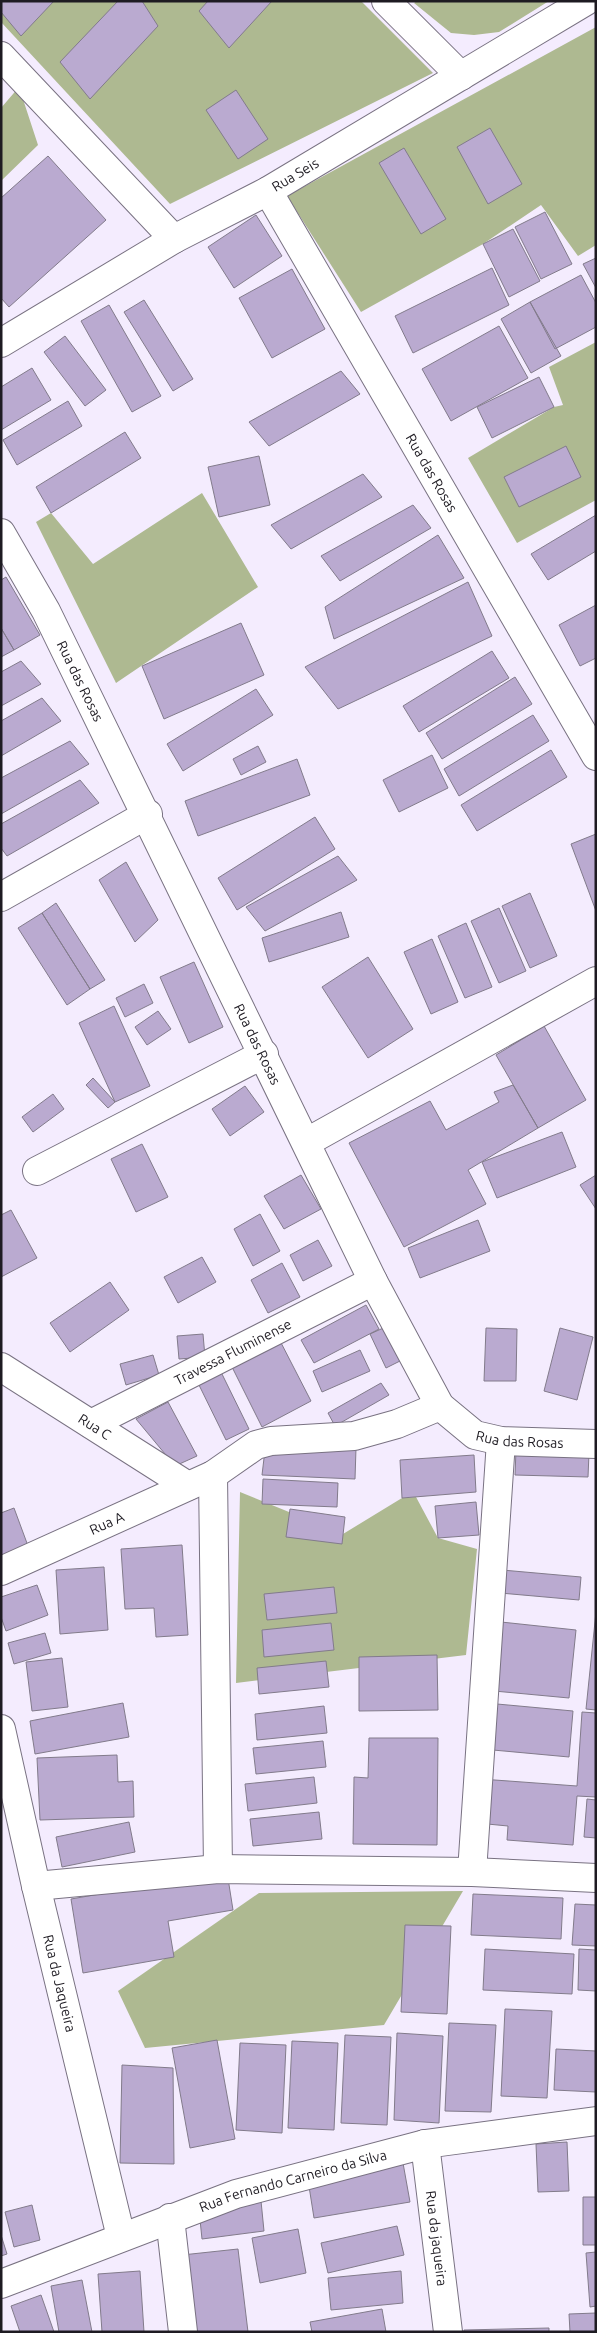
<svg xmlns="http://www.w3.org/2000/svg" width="597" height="2333" font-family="Ubuntu,sans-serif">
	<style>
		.forest { fill: #aeb991 }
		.building { fill: #baaad0; stroke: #827b8b }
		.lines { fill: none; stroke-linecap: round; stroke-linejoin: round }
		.minor-casing { stroke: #797282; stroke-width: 30 }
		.minor { stroke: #fff; stroke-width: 28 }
		.labels { text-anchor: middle; stroke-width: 5; stroke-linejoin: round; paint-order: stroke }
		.street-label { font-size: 14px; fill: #1e1b22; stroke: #fdfdfd }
	</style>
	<rect width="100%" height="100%" fill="#f4ecfe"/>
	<path class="forest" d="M1 1H361L433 73 170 204 1 22Z
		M417 1H549L499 32 474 35 451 33 414 3Z
		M596 27V245L578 256 541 205 483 244 361 312 287 196Z
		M19 87 38 145 1 181V108Z
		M596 342V500L517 543 468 458 554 407 563 405 549 367Z
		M202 493 258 587 116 683 36 522 51 513 93 564Z
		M240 1492 343 1534 402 1498 416 1497 438 1538 477 1549 466 1655 236 1683Z
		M463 1891 384 2025 145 2048 118 1991 259 1893Z"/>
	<path class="building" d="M1 1H54L21 36 1 12Z
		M118 1H142L158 26 90 99 60 62Z
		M208 1H272L229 48 199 11Z
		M236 90 268 139 238 159 206 110Z
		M490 128 522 184 488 204 457 147Z
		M404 148 446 219 421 234 379 163Z
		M48 156 106 220 9 307 1 298V198Z
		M545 212 572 264 541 279 515 227Z
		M256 215 282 256 234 288 208 247Z
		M513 229 540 281 509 297 483 244Z
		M596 258V288L583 264Z
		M492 268 509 305 413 353 395 316Z
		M292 269 325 329 272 358 239 298Z
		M581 275 596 303V327L555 349 530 302Z
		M144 300 193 379 173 391 124 312Z
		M530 302 561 356 531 373 501 319Z
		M109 305 161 396 132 412 81 321Z
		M499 326 528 378 451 421 422 369Z
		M65 336 106 390 85 406 44 352Z
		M32 368 51 400 1 430V387Z
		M341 371 360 394 269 446 249 422Z
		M539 377 554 407 492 438 477 407Z
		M68 401 82 426 17 465 3 440Z
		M125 432 141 458 51 513 36 487Z
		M566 446 581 477 519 507 504 477Z
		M259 456 270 505 219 517 208 467Z
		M363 474 382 497 291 549 271 525Z
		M413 505 431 528 340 581 321 556Z
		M596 515V551L548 580 531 554Z
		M438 535 464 578 334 639 325 607Z
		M6 577 40 635 14 650 1 628V580Z
		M468 582 492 636 338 709 305 667Z
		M596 605V658L580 666 559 625Z
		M241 623 264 675 164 719 142 666Z
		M1 628 14 650 1 657Z
		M492 651 509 678 419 732 403 706Z
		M21 661 41 684 1 706V672Z
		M515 677 532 704 442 759 426 733Z
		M256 689 273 715 183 771 167 744Z
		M42 698 61 721 1 756V721Z
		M533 715 549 741 459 796 444 769Z
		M70 741 89 764 1 814V778Z
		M258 746 266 762 241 775 233 759Z
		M551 750 567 777 477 831 461 805Z
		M432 755 448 788 399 812 383 780Z
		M297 759 310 795 198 836 185 801Z
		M80 780 99 803 7 856 1 848V824Z
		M315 817 335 849 237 910 218 878Z
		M596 834V911L571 844Z
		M338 856 357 880 265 931 246 907Z
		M126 862 158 920 135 942 99 880Z
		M530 893 557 956 530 968 502 906Z
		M56 903 105 980 90 989 42 913Z
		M499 908 526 971 499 983 471 921Z
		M341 912 349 937 269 962 262 938Z
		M42 913 90 989 67 1005 18 928Z
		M466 923 492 987 465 998 438 936Z
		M432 939 458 1002 431 1014 404 952Z
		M368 957 413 1029 368 1058 322 987Z
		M194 962 223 1027 189 1043 160 977Z
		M144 984 153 1003 125 1017 116 998Z
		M114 1006 150 1086 115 1102 79 1023Z
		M158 1011 171 1029 147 1045 135 1027Z
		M544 1026 586 1100 538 1128 496 1055Z
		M93 1078 115 1102 108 1108 86 1085Z
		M513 1085 538 1128 468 1170 486 1204 404 1247 349 1143 430 1101 446 1130 499 1102 494 1092Z
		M245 1086 264 1112 230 1136 212 1109Z
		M53 1094 64 1109 33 1132 22 1117Z
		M562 1132 576 1167 497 1198 482 1162Z
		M142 1144 168 1197 136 1212 111 1159Z
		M301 1175 321 1209 284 1229 264 1196Z
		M596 1175V1209L580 1185Z
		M11 1210 37 1258 1 1277V1215Z
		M260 1214 280 1251 253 1266 234 1229Z
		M478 1220 490 1251 420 1278 408 1248Z
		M318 1240 332 1266 303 1281 290 1255Z
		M202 1257 216 1282 178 1303 164 1277Z
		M282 1263 300 1297 268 1313 251 1280Z
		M110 1282 129 1310 70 1352 50 1323Z
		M366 1305 379 1329 314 1363 301 1340Z
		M390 1325 406 1358 386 1368 370 1334Z
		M486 1328 517 1329 516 1381H484Z
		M560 1328 593 1337 577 1400 544 1391Z
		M203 1334 205 1357 179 1359 177 1336Z
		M277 1335 311 1401 262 1427 229 1361Z
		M360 1350 370 1371 322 1392 313 1371Z
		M153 1355 159 1375 126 1385 120 1364Z
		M221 1372 249 1429 226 1440 198 1383Z
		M381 1383 389 1395 335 1426 328 1413Z
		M168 1402 197 1456 175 1466 136 1419Z
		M356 1448 355 1479 262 1475 265 1450Z
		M516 1450 589 1453 588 1477 515 1475Z
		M474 1455 476 1492 402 1498 400 1460Z
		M263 1479 338 1483 337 1507 262 1504Z
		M476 1502 479 1535 438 1538 435 1506Z
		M14 1508 31 1554 1 1565V1513Z
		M290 1509 345 1517 342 1544 286 1537Z
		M182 1545 188 1635 156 1637 154 1608 125 1609 121 1549Z
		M104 1567 108 1630 60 1634 56 1570Z
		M502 1570 581 1577 579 1600 500 1593Z
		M37 1585 48 1615 6 1631 1 1617V1597Z
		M334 1587 337 1613 267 1620 264 1594Z
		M596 1612V1710L586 1709Z
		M501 1622 576 1630 569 1698 494 1691Z
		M331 1623 334 1650 264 1657 262 1630Z
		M45 1633 51 1653 14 1664 8 1643Z
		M437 1655 438 1710 359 1711V1657Z
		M62 1658 68 1707 32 1711 26 1662Z
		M326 1661 329 1687 259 1694 257 1668Z
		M123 1703 129 1737 35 1754 30 1721Z
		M497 1704 573 1711 569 1757 493 1750Z
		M324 1706 327 1733 257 1740 255 1714Z
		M582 1712 596 1713V1797L577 1796 573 1845 507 1840 508 1826 477 1823 481 1779 577 1786Z
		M369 1738H438L437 1845 353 1844 354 1777 368 1778Z
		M323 1741 326 1767 256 1774 253 1748Z
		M117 1755 118 1782 133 1781 134 1817 40 1820 37 1758Z
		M314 1777 317 1803 248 1811 245 1784Z
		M587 1799 596 1800V1838L584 1837Z
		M319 1812 322 1839 253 1846 250 1819Z
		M129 1822 135 1852 62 1867 56 1837Z
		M227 1872 233 1910 168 1921 174 1957 83 1973 71 1899Z
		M473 1894 563 1898 561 1939 471 1935Z
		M575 1904 596 1905V1946L572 1945Z
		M405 1925 451 1926 447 2014 401 2012Z
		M485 1949 574 1954 572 1994 483 1990Z
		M579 1949 596 1950V1991L578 1990Z
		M505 2009 552 2011 547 2098 501 2096Z
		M449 2023 496 2025 491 2112 445 2111Z
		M397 2033 443 2036 439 2123 394 2120Z
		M345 2035 391 2037 387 2125 341 2123Z
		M217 2040 235 2139 190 2148 172 2048Z
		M292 2041 338 2043 334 2130 288 2128Z
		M240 2043 286 2045 282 2133 236 2130Z
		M556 2049 596 2051V2092L554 2090Z
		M122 2065 173 2068 174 2164 120 2163Z
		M567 2142 569 2191 538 2192 536 2144Z
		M403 2163 410 2202 314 2218 308 2180Z
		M583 2197H596V2245H583Z
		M261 2201 264 2231 202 2239 199 2210Z
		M32 2205 40 2240 14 2247 5 2212Z
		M397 2226 404 2255 328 2273 321 2243Z
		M298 2229 306 2273 260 2283 252 2238Z
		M1 2235 7 2254 1 2256Z
		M238 2249 248 2332H190L182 2255Z
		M596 2252V2306L590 2307 586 2253Z
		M140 2271 144 2332H102L98 2274Z
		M401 2271 403 2303 331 2310 328 2278Z
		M82 2280 92 2332H59L51 2286Z
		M41 2295 54 2332H20L11 2306Z
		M382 2309 386 2332H312L310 2322Z
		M596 2313V2332H570L569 2314Z
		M549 2328V2332H464V2330Z"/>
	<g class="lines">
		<g class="minor-casing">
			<g id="minor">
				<path d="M386 1 461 76"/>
				<path d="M1 56 174 239"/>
				<path id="s1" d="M268 191 596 756"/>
				<path id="s2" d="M1 343 174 239 268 191 586 1"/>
				<path id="s3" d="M1 533 46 611 373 1281 440 1406 475 1435 501 1441 596 1444"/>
				<path d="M1 897 148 814"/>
				<path d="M307 1142 596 981"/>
				<path d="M37 1171 264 1054"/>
				<path id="s4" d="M1 1367 188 1486"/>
				<path id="s5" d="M91 1424 373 1281"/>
				<path d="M213 1475 218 1869"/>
				<path id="s6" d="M1 1571 213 1475 256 1445 271 1441 354 1436 397 1424 440 1406"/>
				<path id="s7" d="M1 1729 36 1886 121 2237"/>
				<path d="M472 1872 501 1441"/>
				<path d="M36 1886 218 1869 472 1872 596 1878"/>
				<path id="s8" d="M425 2144 448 2332"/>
				<path d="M170 2218 183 2332"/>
				<path id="s9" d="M1 2284 236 2194 425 2144 596 2121"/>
			</g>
		</g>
		<use href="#minor" class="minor"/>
	</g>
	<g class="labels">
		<g class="street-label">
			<text dy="5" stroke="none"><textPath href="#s2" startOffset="339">Rua Seis</textPath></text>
			<text dy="5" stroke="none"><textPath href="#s1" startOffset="326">Rua das Rosas</textPath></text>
			<text dy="5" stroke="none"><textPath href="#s3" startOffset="168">Rua das Rosas</textPath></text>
			<text dy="5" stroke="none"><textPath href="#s3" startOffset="572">Rua das Rosas</textPath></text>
			<text dy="5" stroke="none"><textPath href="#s5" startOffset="159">Travessa Fluminense</textPath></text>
			<text dy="5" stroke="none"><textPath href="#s4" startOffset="111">Rua C</textPath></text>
			<text dy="5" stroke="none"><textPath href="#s3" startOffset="1068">Rua das Rosas</textPath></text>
			<text dy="5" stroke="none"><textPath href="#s6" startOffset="116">Rua A</textPath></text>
			<text dy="5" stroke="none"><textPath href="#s7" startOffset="261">Rua da Jaqueira</textPath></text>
			<text dy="5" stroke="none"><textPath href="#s9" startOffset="310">Rua Fernando Carneiro da Silva</textPath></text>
			<text dy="5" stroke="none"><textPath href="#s8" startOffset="95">Rua da jaqueira</textPath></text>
		</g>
	</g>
	<rect width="597" height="2333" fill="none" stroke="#1e1b22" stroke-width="5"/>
</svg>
